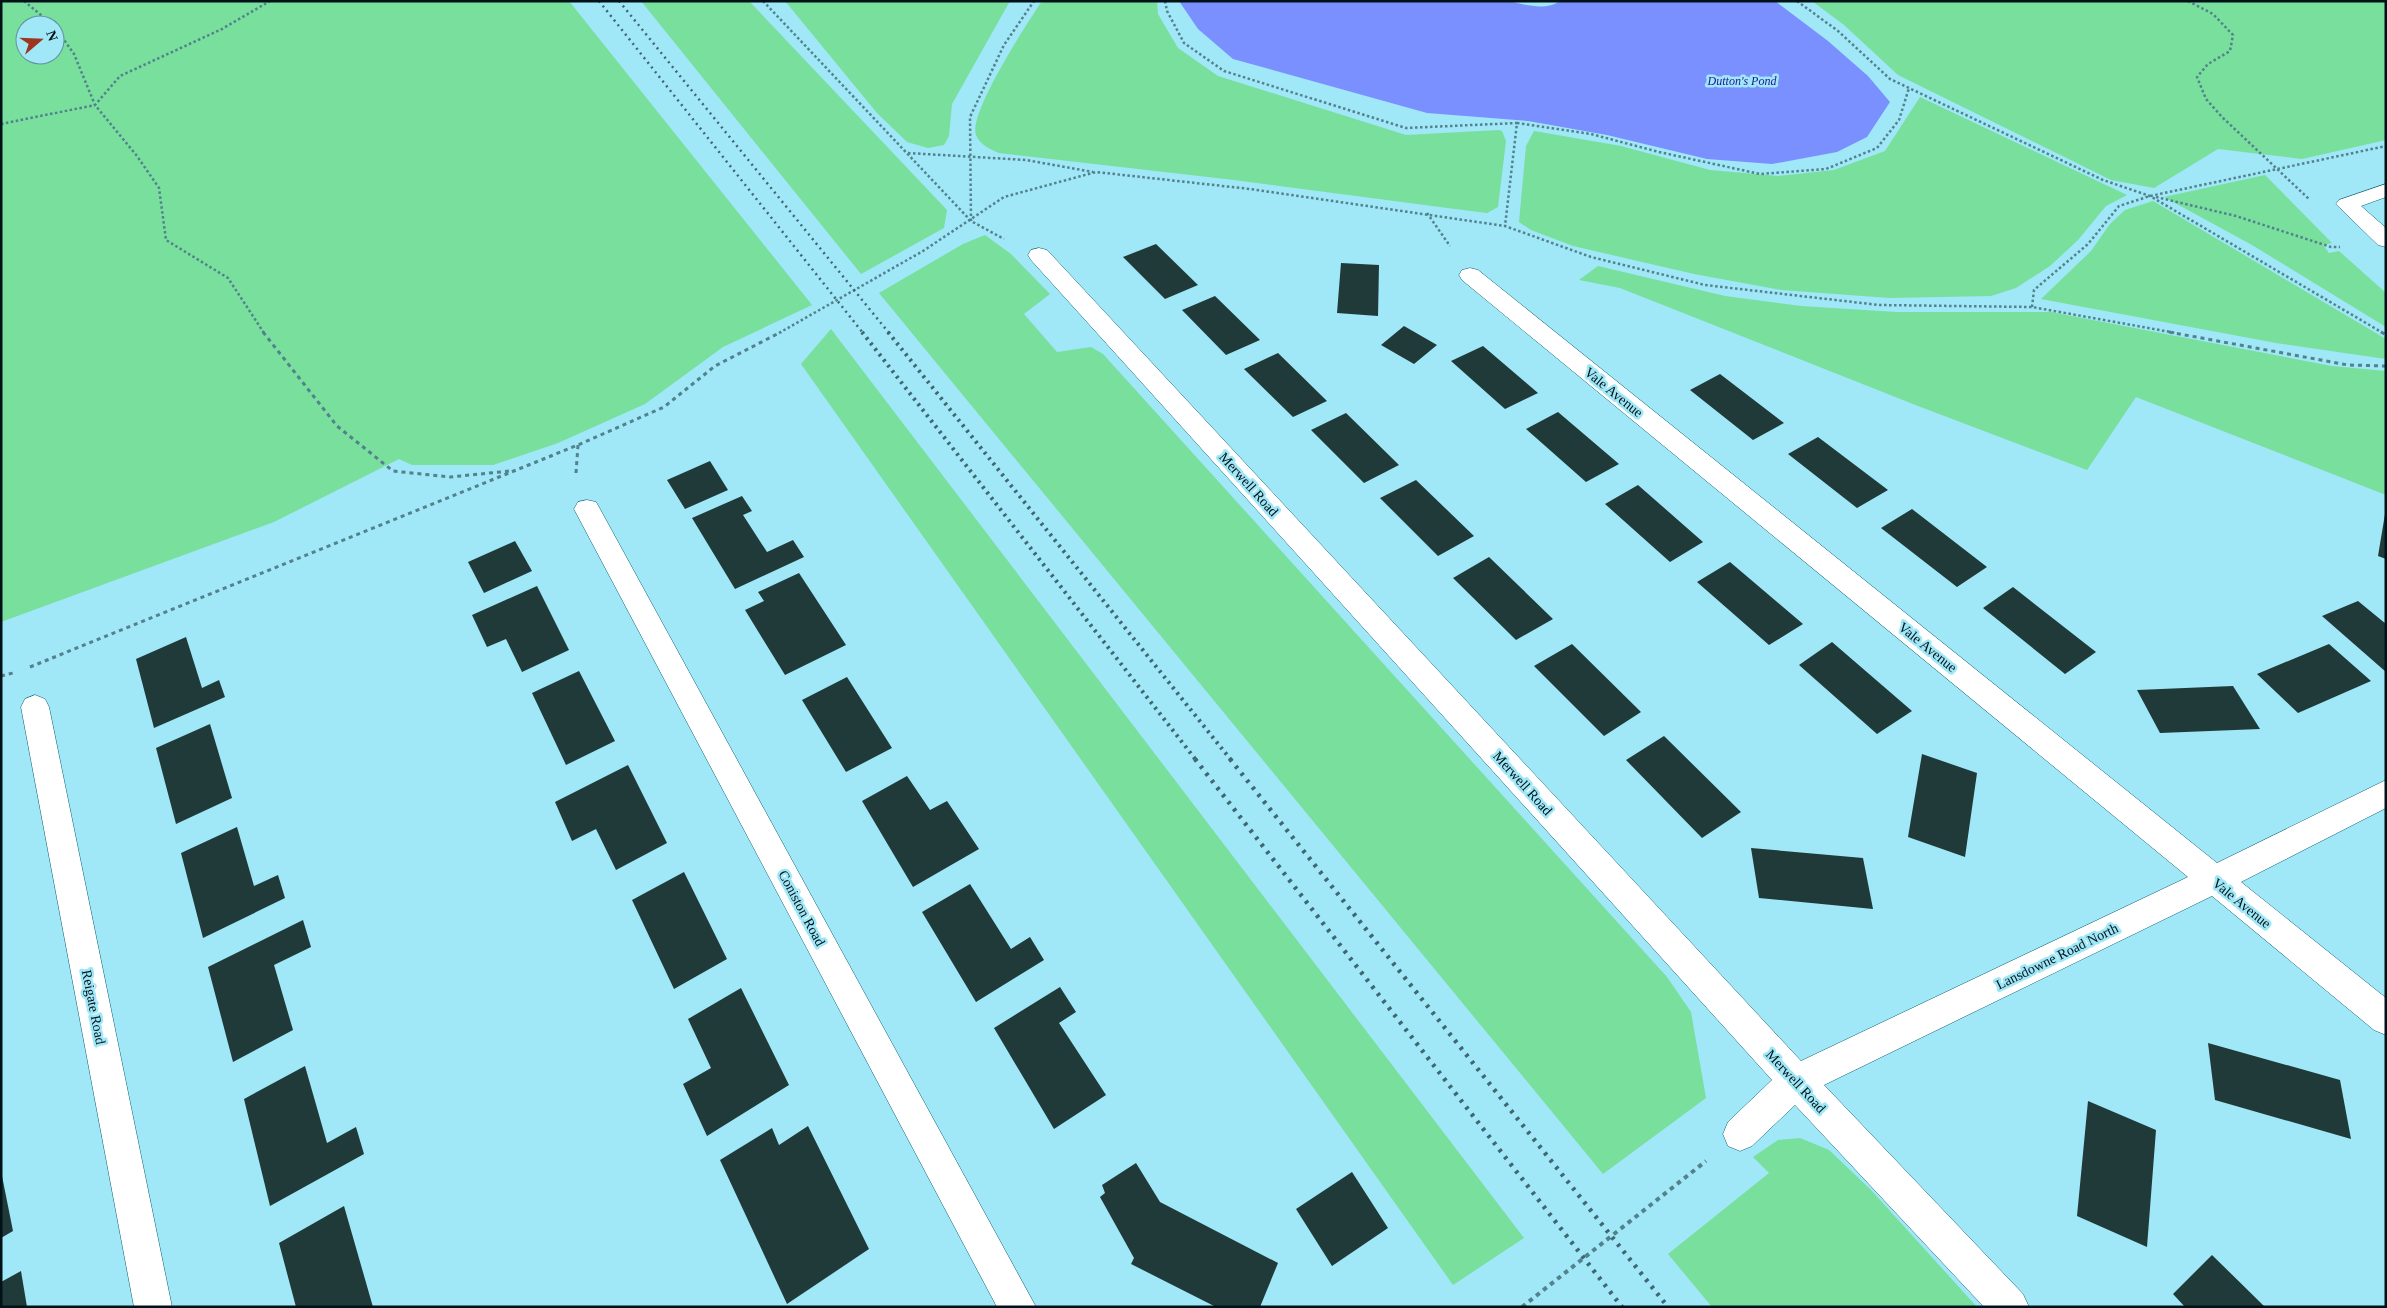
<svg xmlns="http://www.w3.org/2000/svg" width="2387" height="1308" font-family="'Times New Roman',serif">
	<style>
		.green { fill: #78df9c; fill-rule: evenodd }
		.water { fill: #7b90ff }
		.building { fill: #1f3a39 }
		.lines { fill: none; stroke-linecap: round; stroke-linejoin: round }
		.minor-casing { stroke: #0e5e6d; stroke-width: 1 }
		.path-far2 { stroke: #53818c; stroke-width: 2.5; stroke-dasharray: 2.5 2.5; stroke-linecap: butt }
		.path-far1 { stroke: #53818c; stroke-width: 3; stroke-dasharray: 4 4; stroke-linecap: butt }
		.path { stroke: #53818c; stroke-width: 4; stroke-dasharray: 4.5 4.5; stroke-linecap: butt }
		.minor { fill: #fff; fill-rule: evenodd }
		.rail-far2 { stroke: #406771; stroke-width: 2.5; stroke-dasharray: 2 4; stroke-linecap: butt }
		.rail-far1 { stroke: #406771; stroke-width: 4; stroke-dasharray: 2.5 4.5; stroke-linecap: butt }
		.rail { stroke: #406771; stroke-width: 4.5; stroke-dasharray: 3 6; stroke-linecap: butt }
		.labels { text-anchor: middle; stroke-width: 5; stroke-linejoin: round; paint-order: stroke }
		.far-water-label { font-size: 12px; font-style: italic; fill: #221196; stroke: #a0e7f7 }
		.street-label { font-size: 14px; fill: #001217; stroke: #a0e7f7 }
	</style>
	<rect width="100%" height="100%" fill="#a0e7f7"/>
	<path class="green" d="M1 1H569L812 305 723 347 645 404 558 443 493 465H412L399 459 274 522 1 622ZM25 25H55V55H25Z
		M641 1H749L947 210 944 228 861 274Z
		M785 1H1010L952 104 949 136 944 145 928 148 907 142 877 113Z
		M1042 1H1157L1158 14 1178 48 1218 76 1406 135 1499 130 1502 131 1506 141 1498 207 1487 213 1463 210 1234 180 999 153C990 149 980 145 976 135 968 113 1028 22 1042 1Z
		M1812 1H2386V140L2302 159 2218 149 2154 188 2111 180 1898 75 1844 25Z
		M1920 97 2127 195 2106 206 2078 240 2050 266 2016 288 1991 296 1889 298 1782 290 1694 274 1573 246 1531 230 1519 222 1526 146 1534 131 1621 146 1710 170 1778 176 1834 170 1885 151Z
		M2265 175 2332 243 2323 245 2329 253 2339 251 2386 293V327L2252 245 2164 197Z
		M2153 201 2386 339V359L2276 343 2041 299 2091 251 2110 224 2125 210Z
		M985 235 1011 254 1050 294 1024 314 1057 352 1091 347 1103 354 1667 977 1691 1012 1706 1098 1603 1174 879 293 963 244Z
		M1598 266 1725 296 1801 306 1896 312H2051L2332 366 2386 371V495L2136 397 2087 470 1918 406 1620 288 1579 280Z
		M831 329 1524 1238 1453 1285 801 364Z
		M1800 1138 1829 1150 1871 1190 1977 1307H1712L1668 1254 1769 1173 1753 1157 1778 1140Z"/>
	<path class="water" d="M1179 1H1509C1525 5 1546 11 1560 1H1775L1828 41 1868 76 1890 102 1867 137 1837 152 1772 164 1707 159 1607 135 1528 121 1427 113 1233 59 1198 29Z"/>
	<path class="building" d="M1156 244 1198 285 1165 299 1123 257Z
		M1341 263 1379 265 1378 316 1337 313Z
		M1215 296 1260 340 1226 355 1182 310Z
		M1404 326 1437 345 1414 364 1381 345Z
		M1483 346 1538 393 1505 409 1451 361Z
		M1278 353 1327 401 1293 417 1244 369Z
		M1720 374 1784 423 1753 440 1690 390Z
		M1558 412 1619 464 1586 482 1526 429Z
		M1346 413 1399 465 1364 483 1311 430Z
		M1818 437 1888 490 1857 508 1788 454Z
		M710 461 728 490 685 509 667 480Z
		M1416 480 1474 536 1438 556 1380 498Z
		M1638 485 1703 542 1670 562 1605 504Z
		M742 496 752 511 743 515 767 552 793 540 804 557 735 589 692 518Z
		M1912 509 1987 567 1957 587 1881 528Z
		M2385 514H2386V559L2378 556Z
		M515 541 532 571 484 593 468 562Z
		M1489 557 1553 619 1516 640 1453 578Z
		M1730 562 1803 624 1769 645 1697 582Z
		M799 573 846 645 785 675 745 610 764 601 758 592Z
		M537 586 569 650 522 672 506 639 487 647 472 615Z
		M2013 587 2096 652 2065 674 1983 608Z
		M2358 601 2386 624V672L2322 616Z
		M186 637 202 688 219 680 225 697 154 728 136 659Z
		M1832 642 1912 711 1877 734 1799 665Z
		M1572 644 1641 712 1604 736 1534 666Z
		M2329 644 2371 681 2298 713 2257 674Z
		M579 671 615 741 566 765 532 693Z
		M847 677 892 748 846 772 802 700Z
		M2233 686 2260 729 2160 733 2137 690Z
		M210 724 232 798 176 824 156 748Z
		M1664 736 1741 812 1702 838 1626 760Z
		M1922 754 1977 773 1965 857 1908 837Z
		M628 765 667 843 616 870 596 829 572 841 555 802Z
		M907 776 930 810 947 801 979 849 913 887 862 801Z
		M237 827 254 886 278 875 285 898 203 938 181 853Z
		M1751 848 1863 858 1873 909 1759 898Z
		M684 872 727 959 674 989 632 900Z
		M970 884 1011 949 1030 937 1044 960 976 1002 922 912Z
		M303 920 311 947 274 965 293 1030 233 1062 208 967Z
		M1060 987 1076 1012 1059 1023 1106 1095 1054 1129 994 1028Z
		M741 988 789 1085 707 1136 683 1084 711 1068 688 1019Z
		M2208 1043 2340 1080 2351 1139 2215 1100Z
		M305 1066 327 1143 356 1127 364 1154 270 1206 244 1099Z
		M2088 1101 2156 1130 2147 1247 2077 1216Z
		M808 1126 869 1249 787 1304 720 1160 772 1128 779 1145Z
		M1136 1163 1160 1202 1278 1263 1260 1307H1216L1131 1264 1134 1258 1100 1197 1105 1193 1102 1185Z
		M1 1171 13 1231 1 1238Z
		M1352 1172 1388 1228 1332 1266 1296 1209Z
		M344 1206 373 1307H296L279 1243Z
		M2212 1255 2265 1307H2185L2173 1294Z
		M21 1271 27 1307H1V1282Z"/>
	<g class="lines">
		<g class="minor-casing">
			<path id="minor" d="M2386 184V197L2361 206 2386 228V247L2378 245 2336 204 2339 200Z
				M1039 248 1047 250 1801 1061 2188 877 1462 280 1459 275 1462 270 1470 268 1478 270 2217 863 2386 780V808L2241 882 2386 998V1035L2374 1030 2212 896 1824 1085 2023 1294 2029 1307H1984L1795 1105 1752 1146 1740 1151 1728 1146 1723 1134 1728 1122 1772 1080 1031 260 1028 255 1031 250Z
				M587 500 596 502 600 509 1036 1307H997L574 509 578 502Z
				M35 695 45 699 49 707 172 1307H134L21 707 25 699Z"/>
		</g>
		<path class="path-far2" d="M24 1 53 25
			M763 1 971 221 1004 239
			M1165 1 1167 11 1184 43 1224 71 1406 128 1517 123 1505 226
			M1797 1 1838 31 1890 79 2103 180 2150 196 2383 333
			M2188 1 2213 14 2233 35 2230 51 2208 64 2197 77 2206 99 2222 117 2310 200
			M1517 123 1591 134 1659 152 1760 174 1826 169 1877 148 1899 120 1909 88
			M1 124 95 105 74 54 55 27
			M908 153 1026 160 1093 172
			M2156 197 2236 216 2331 247H2340
			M1427 213 1450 246
			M971 221 970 117 1004 45 1034 1
			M2032 307 2034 290 2088 244 2119 206 2150 196 2386 146
			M264 333 228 278 166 240 159 188 137 156 95 105 120 76 222 29 270 1
			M779 333 923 251 1004 197 1096 172 1250 189 1505 226 1591 257 1705 285 1879 305 2032 307 2176 333"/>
		<path class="path-far1" d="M263 332 337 426 393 471 450 477 510 471
			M2169 332 2348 365 2386 366
			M2381 332 2386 335
			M576 473 578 445
			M30 667 578 445 664 407 715 366 781 332
			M1 676 13 673"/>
		<path class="path" d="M1522 1307 1706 1161"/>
		<use href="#minor" class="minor"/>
		<path class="rail-far2" d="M599 1 863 333
			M619 1 889 333"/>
		<path class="rail-far1" d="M862 332 1196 760
			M888 332 1231 760"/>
		<path class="rail" d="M1195 759 1622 1307
			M1230 759 1668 1307"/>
	</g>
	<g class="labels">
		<g class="far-water-label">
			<text x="1742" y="85">Dutton's Pond</text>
		</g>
		<g class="street-label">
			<text transform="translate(1614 392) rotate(39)" y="5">Vale Avenue</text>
			<text transform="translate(1249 484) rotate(48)" y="5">Merwell Road</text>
			<text transform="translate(1928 647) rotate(39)" y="5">Vale Avenue</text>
			<text transform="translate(1523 783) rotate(48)" y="5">Merwell Road</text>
			<text transform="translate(2242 903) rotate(39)" y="5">Vale Avenue</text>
			<text transform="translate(802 908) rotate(62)" y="5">Coniston Road</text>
			<text transform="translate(2057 956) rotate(-26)" y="5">Lansdowne Road North</text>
			<text transform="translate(94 1007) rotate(79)" y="5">Reigate Road</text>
			<text transform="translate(1796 1081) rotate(47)" y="5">Merwell Road</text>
		</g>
	</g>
	<rect width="2387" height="1308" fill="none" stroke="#001217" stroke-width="5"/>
	<g transform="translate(40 40) rotate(71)"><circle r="24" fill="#a0e7f7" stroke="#60929d"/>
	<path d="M0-4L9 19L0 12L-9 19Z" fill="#9e351f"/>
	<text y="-8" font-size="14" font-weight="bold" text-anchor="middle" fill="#001217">N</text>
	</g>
</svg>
